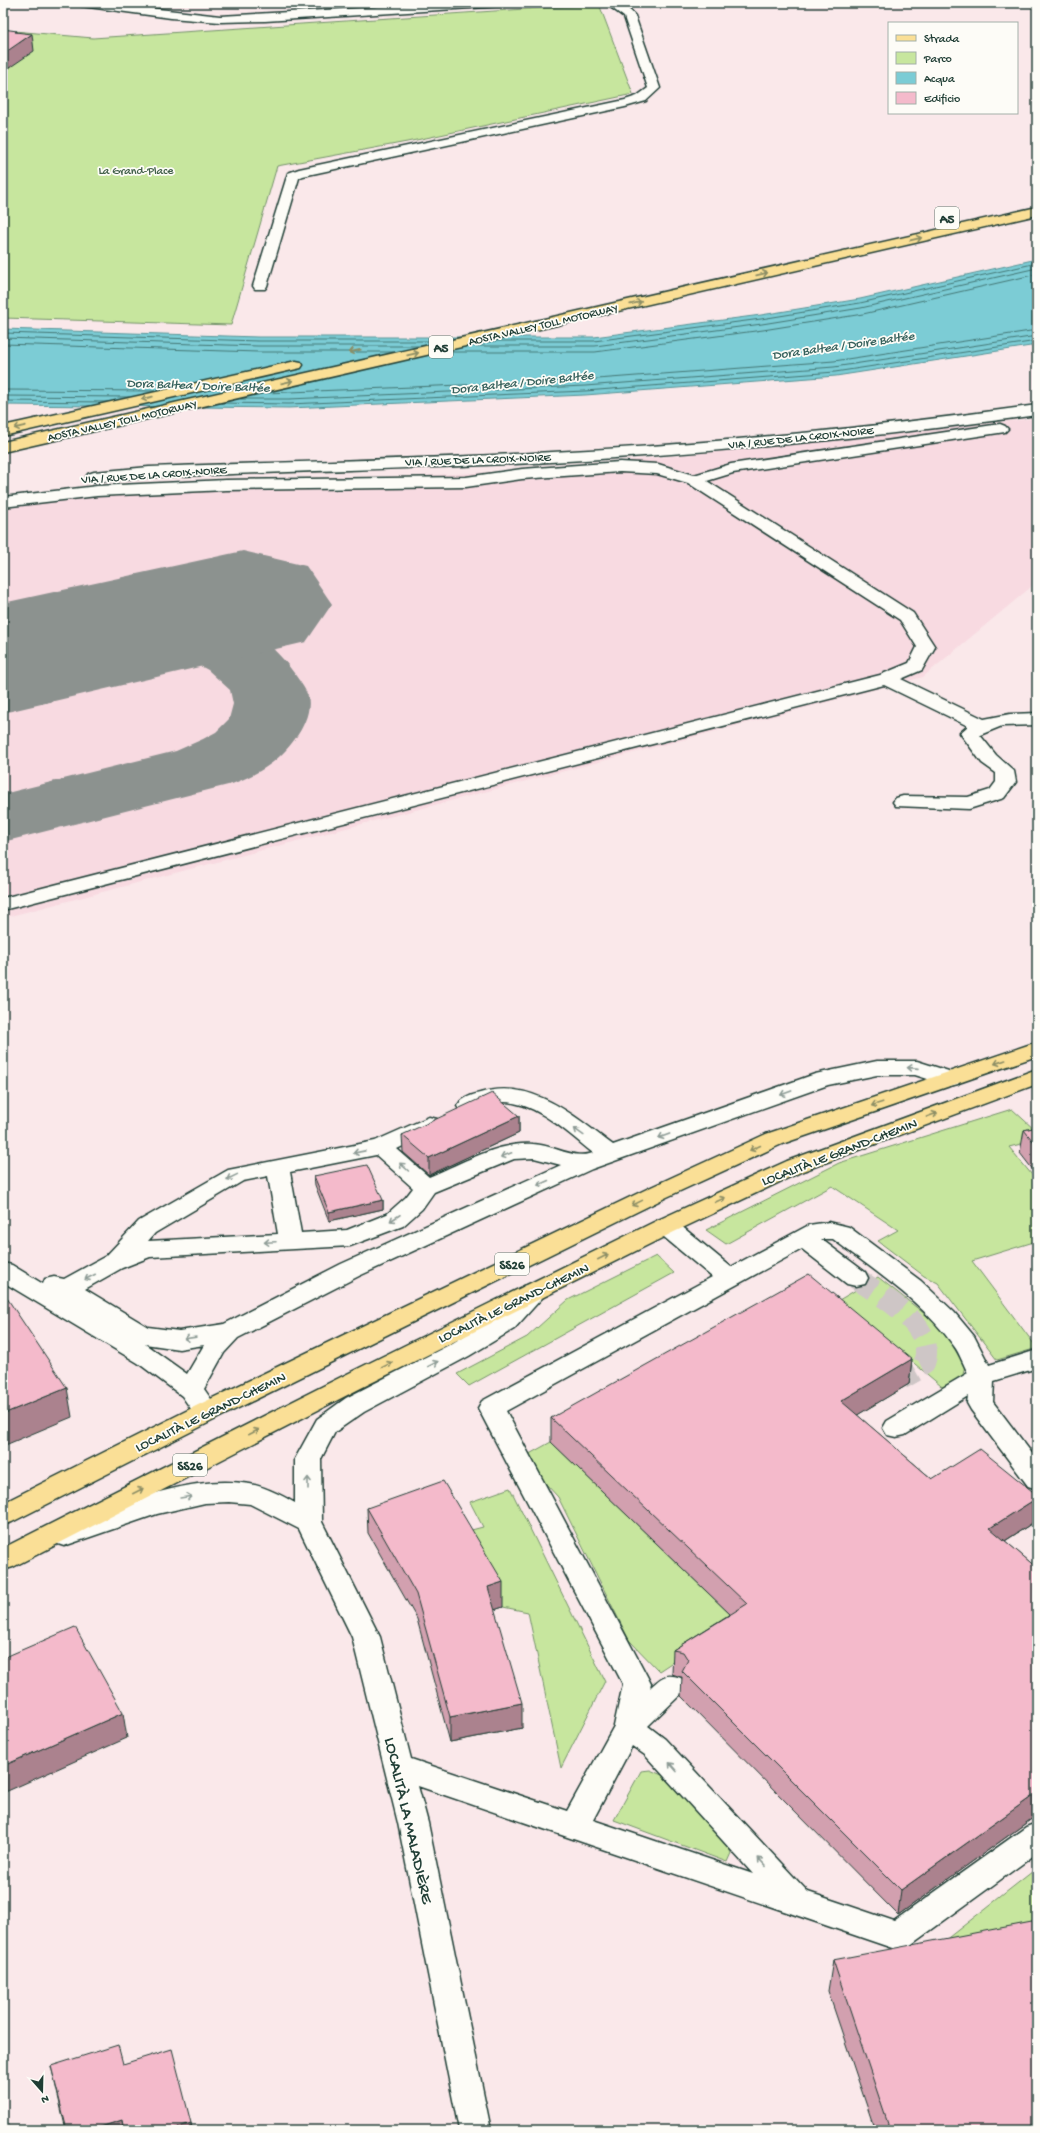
<svg xmlns="http://www.w3.org/2000/svg" width="1040" height="2133" font-family="'Gochi Hand',sans-serif">
	<style>
		.built { fill: #f8dae1 }
		.green { fill: #c7e69e; stroke: #739269 }
		.water { fill: #7bccd5; stroke: #569395 }
		.lines { fill: none; stroke-linecap: round; stroke-linejoin: round }
		.shore { stroke: #447674; stroke-width: 1 }
		.taxiway { fill: #8c928f; fill-rule: evenodd }
		.runway { fill: #8c928f; fill-rule: evenodd }
		.minor-tunnel-far1 { stroke: #cec6c6; stroke-width: 22; stroke-dasharray: 22 11; stroke-linecap: butt }
		.minor-tunnel { stroke: #cec6c6; stroke-width: 28; stroke-dasharray: 28 14; stroke-linecap: butt }
		.minor-casing { stroke: #1f3d34; stroke-width: 3 }
		.major-casing { stroke: #1f3d34; stroke-width: 3 }
		.highway-casing { stroke: #1f3d34; stroke-width: 3 }
		.minor { fill: #fdfcf7; fill-rule: evenodd }
		.major { fill: #fadf96; fill-rule: evenodd }
		.highway { fill: #fadf96; fill-rule: evenodd }
		.wall { fill: #d2a0af; stroke: #1f3d34 }
		.shaded-wall { fill: #ab828e; stroke: #1f3d34 }
		.building { fill: #f4bacb; stroke: #1f3d34 }
		.oneway { stroke: #8c8e65 }
		.oneway2 { stroke: #8e9c96 }
		.labels { text-anchor: middle; stroke-width: 3.5; stroke-linejoin: round; paint-order: stroke }
		.far-park-label { font-size: 12px; fill: #415f49; stroke: #fdfcf7 }
		.far-street-label { font-size: 12px; fill: #1f3d34; stroke: #fdfcf7 }
		.shield { fill: #fdfcf7; stroke: #62766e; stroke-width: 1 }
		.shield-label { font-size: 13px; font-weight: bold; fill: #1f3d34 }
		.far-water-label { font-size: 13px; font-style: italic; fill: #36615c; stroke: #fdfcf7 }
		.street-label { font-size: 14px; fill: #1f3d34; stroke: #fdfcf7 }
		.near-street-label { font-size: 17px; fill: #1f3d34; stroke: #fdfcf7 }
	</style>
	<rect width="100%" height="100%" fill="#fae8ea"/>
	<filter id="ink" filterUnits="userSpaceOnUse"><feTurbulence type="fractalNoise" baseFrequency=".025" numOctaves="2"/><feDisplacementMap in="SourceGraphic" scale="8" xChannelSelector="R" yChannelSelector="G"/><feConvolveMatrix kernelMatrix="1 2 1 2 8 2 1 2 1" color-interpolation-filters="sRGB"/></filter>
	<g filter="url(#ink)">
		<path class="built" d="M1037 418V582L923 677 3 918V498L550 469Z"/>
		<path class="green" d="M599 4 633 94 407 142 277 166 231 325 3 318V30L93 38Z
			M1012 1109 1035 1130 1037 1140 1009 1147 1037 1181V1241L972 1261 1037 1348 997 1360 938 1283 924 1276 878 1241 898 1230 832 1186 726 1244 706 1230 839 1163Z
			M656 1256 674 1273 469 1386 457 1374 527 1337 568 1300Z
			M878 1277 940 1326 955 1346 965 1365 962 1380 947 1391 839 1300Z
			M551 1442 736 1620 659 1671 629 1640 558 1497 522 1458Z
			M510 1488 605 1681 561 1768 528 1612 503 1607 460 1533 483 1527 470 1502Z
			M650 1770 662 1775 726 1842 731 1853 727 1862 614 1820 641 1771Z
			M1037 1868V1942L916 1963Z"/>
		<path class="water" d="M1037 259V345L836 376 585 395 289 408 3 405V329L258 337H594L761 315 860 299Z"/>
		<g class="lines">
			<path class="shore" d="M3 333 258 341H442
				M3 338 258 346H420
				M491 341H594L761 319 860 303 1037 263
				M3 344 258 352H393
				M469 346H595L762 324 861 308 1037 268
				M443 352H595L763 330 863 314 1037 274
				M3 390 155 391
				M266 393 584 380 834 361 1037 330
				M3 396 129 397
				M241 399H289L585 386 834 367 1037 336
				M3 401 108 402
				M220 403 289 404 585 391 835 372 1037 341"/>
			<path class="taxiway" d="M142 612C181 613 226 617 260 639 273 647 285 660 294 673 299 680 305 688 308 696 314 720 288 752 269 765 258 773 245 779 232 784L3 842V794L176 751 203 739 216 732 229 719 233 704 230 690 208 670 187 659 167 656 118 658 71 665 45 659 34 643 45 627 94 617Z"/>
			<path class="runway" d="M243 551 306 566 332 604 306 642 3 713V603Z"/>
			<path class="minor-tunnel-far1" d="M856 1278C881 1296 938 1326 924 1363L912 1369"/>
			<path class="minor-tunnel" d="M900 1376 914 1368"/>
			<g class="minor-casing">
				<path id="minor" d="M75 3H106L220 16 450 3H509L503 6 265 21 220 22 171 18 81 6Z
					M605 3C618 3 627 5 635 16L660 88 646 101 625 107 303 176 299 178 267 286 265 289H255L253 286 288 173 299 169 625 100 637 96 648 88 624 17Z
					M1037 405V415C870 438 702 454 534 463 406 469 277 472 149 477L94 482 88 480 86 477 88 474 94 472 149 467C277 462 406 460 534 453 702 445 870 428 1037 405Z
					M1000 424 1005 426 1008 429 1005 432 733 473 707 481 913 613 935 647 922 670 901 679 984 719 1010 714 1037 713V725L1002 726 980 735 996 755 1014 771 1016 782 1004 798 969 809 896 806 893 802 896 798 903 796 968 797 990 790 996 782V773L982 763 960 733 968 726 884 685 3 910V898L880 675 909 663 917 647 900 620 688 483 657 474 620 472 522 479 466 487 226 490 97 496 3 507V497L97 486 226 480 466 477 522 469 620 462 658 464 694 475 731 464Z
					M877 1061H917L958 1074 961 1079 958 1084 950 1086 915 1075H877L828 1085 592 1169 359 1276 238 1338 224 1353 204 1389 220 1412 216 1419 207 1421 198 1419 182 1396 138 1363 3 1282V1263L12 1265 43 1284 45 1279 54 1277 64 1279 106 1256 139 1221 228 1170 375 1141 429 1117 437 1119 440 1124 437 1129 397 1149 429 1177C460 1164 500 1141 533 1144 554 1145 573 1160 593 1153 568 1133 535 1101 502 1102 486 1103 476 1115 460 1111L457 1106C462 1098 471 1095 480 1093 532 1077 575 1117 613 1145L815 1074ZM376 1155 413 1188 406 1197 387 1214 347 1230 301 1233 290 1172ZM534 1158 561 1165 341 1264 224 1324 179 1331 148 1327 85 1289 122 1268 150 1257 350 1246 403 1226 422 1209 434 1192 514 1159ZM268 1176 278 1234 148 1241 155 1233 243 1181ZM145 1344 179 1349 204 1345 187 1374Z
					M666 1218 674 1220 731 1267 809 1225 829 1222 849 1227 921 1281 954 1312 974 1336 989 1365 1037 1350V1368L994 1381 993 1402 1037 1460V1489L1028 1486 971 1410 967 1403 968 1396 905 1435 896 1437 887 1435 883 1428 887 1421 968 1373C963 1364 960 1354 954 1346 923 1302 875 1271 833 1239H821L865 1272 868 1278 865 1284 856 1286 847 1284 802 1249 506 1411 647 1676 651 1684 650 1688C662 1677 665 1673 681 1678L685 1686 681 1694 648 1726 665 1739 808 1892 894 1921 1026 1827 1037 1823V1853L909 1946 898 1950 418 1786 428 1823 491 2130H459L398 1823 352 1637 299 1529 250 1504 229 1502 205 1503 157 1514 64 1546 55 1543 51 1536 55 1529C113 1508 187 1473 250 1484 266 1487 281 1495 295 1503V1459L317 1419 346 1398 451 1344 496 1317 524 1286 533 1284 542 1286 545 1292 542 1298 514 1329 469 1356 364 1412 335 1432 321 1459 322 1522 380 1637 411 1759 567 1811 614 1726 623 1684 478 1408 482 1401 712 1277 658 1232 654 1226 658 1220ZM632 1746 645 1755 753 1874 593 1820Z"/>
			</g>
			<g class="major-casing">
				<path id="major" d="M1037 1042V1056L782 1144 667 1197 216 1419 12 1522 3 1525V1503L198 1405 651 1187 766 1134Z
					M1037 1069V1084L803 1171 674 1232 361 1388 13 1567 3 1570V1548L343 1376 658 1220 787 1161Z"/>
			</g>
			<g class="highway-casing">
				<path id="highway" d="M1037 207V215L3 452V442Z
					M296 361 301 362 303 365 301 368 3 436V426Z"/>
			</g>
			<use href="#minor" class="minor"/>
			<use href="#major" class="major"/>
			<use href="#highway" class="highway"/>
		</g>
		<path class="wall" d="M519 1116V1133L429 1175 403 1152 402 1135Z
			M1037 1127V1175L1020 1153 1024 1130Z
			M314 1176 383 1200V1209L329 1221 315 1185Z
			M912 1359 909 1384 857 1415 932 1479 1034 1522 1005 1541 1037 1568V1815L898 1915 681 1696 682 1677H681L672 1674 673 1650 730 1614 551 1442V1418Z
			M367 1508 503 1607 494 1610 522 1728 450 1742 417 1619 368 1533Z
			M833 1960 1037 2130H875L828 1991Z
			M123 2064 191 2123 192 2130H66L55 2083 51 2066Z"/>
		<path class="shaded-wall" d="M17 31 19 43 32 34 34 51 3 72V54L15 32Z
			M519 1116V1133L429 1175V1158Z
			M383 1200V1209L329 1221V1212Z
			M912 1359 909 1384 839 1426 841 1401Z
			M67 1388 72 1417 3 1446V1414Z
			M1037 1498V1506L1034 1522 986 1553 990 1528Z
			M503 1582V1607L488 1612V1587Z
			M522 1703V1728L450 1742V1717Z
			M123 1713 127 1738 3 1793V1766Z
			M1037 1793V1815L898 1915 901 1890Z
			M122 2120 123 2130H91Z
			M191 2123 192 2130H169Z"/>
		<path class="building" d="M3 29 17 31 15 32 32 34 3 54Z
			M492 1093 519 1116 429 1158 402 1135Z
			M1037 1127V1146L1024 1130Z
			M367 1165 383 1200 329 1212 314 1176Z
			M809 1274 912 1359 841 1401 932 1479 980 1449 1037 1495V1498L990 1528 1037 1568V1793L901 1890 682 1671 688 1660 683 1652 673 1650 747 1604 551 1418Z
			M7 1298 67 1388 3 1414V1299Z
			M443 1481 503 1582 488 1587 522 1703 450 1717 416 1594 367 1508Z
			M75 1627 123 1713 3 1766V1658Z
			M1037 1921V2130H890L833 1960Z
			M118 2045 123 2064 172 2049 191 2123 169 2130H124L122 2120 91 2130H67L51 2066Z"/>
		<defs><path id="oneway-shaft" d="M-6 0H5M1.5-3L5.5 0L1.5 3" fill="none" stroke-width="1.6" stroke-linecap="round" stroke-linejoin="round"/></defs>
		<g class="oneway">
			<use href="#oneway-shaft" transform="translate(916 239) rotate(-13)"/>
			<use href="#oneway-shaft" transform="translate(762 274) rotate(-13)"/>
			<use href="#oneway-shaft" transform="translate(636 303) rotate(-13)"/>
			<use href="#oneway-shaft" transform="translate(355 351) rotate(167)"/>
			<use href="#oneway-shaft" transform="translate(413 354) rotate(-13)"/>
			<use href="#oneway-shaft" transform="translate(287 382) rotate(-13)"/>
			<use href="#oneway-shaft" transform="translate(147 398) rotate(167)"/>
			<use href="#oneway-shaft" transform="translate(20 427) rotate(167)"/>
			<use href="#oneway-shaft" transform="translate(1000 1062) rotate(161)"/>
			<use href="#oneway-shaft" transform="translate(877 1104) rotate(162)"/>
			<use href="#oneway-shaft" transform="translate(932 1115) rotate(-20)"/>
			<use href="#oneway-shaft" transform="translate(755 1148) rotate(155)"/>
			<use href="#oneway-shaft" transform="translate(720 1200) rotate(-25)"/>
			<use href="#oneway-shaft" transform="translate(637 1203) rotate(154)"/>
			<use href="#oneway-shaft" transform="translate(603 1257) rotate(-27)"/>
			<use href="#oneway-shaft" transform="translate(387 1365) rotate(-26)"/>
			<use href="#oneway-shaft" transform="translate(254 1432) rotate(-27)"/>
			<use href="#oneway-shaft" transform="translate(138 1491) rotate(-27)"/>
		</g>
		<g class="oneway2">
			<use href="#oneway-shaft" transform="translate(913 1068) rotate(-176)"/>
			<use href="#oneway-shaft" transform="translate(786 1093) rotate(160)"/>
			<use href="#oneway-shaft" transform="translate(579 1132) rotate(-144)"/>
			<use href="#oneway-shaft" transform="translate(664 1136) rotate(160)"/>
			<use href="#oneway-shaft" transform="translate(359 1152) rotate(169)"/>
			<use href="#oneway-shaft" transform="translate(506 1155) rotate(159)"/>
			<use href="#oneway-shaft" transform="translate(404 1167) rotate(-138)"/>
			<use href="#oneway-shaft" transform="translate(232 1177) rotate(154)"/>
			<use href="#oneway-shaft" transform="translate(543 1183) rotate(156)"/>
			<use href="#oneway-shaft" transform="translate(395 1218) rotate(147)"/>
			<use href="#oneway-shaft" transform="translate(270 1242) rotate(177)"/>
			<use href="#oneway-shaft" transform="translate(90 1277) rotate(153)"/>
			<use href="#oneway-shaft" transform="translate(190 1338) rotate(172)"/>
			<use href="#oneway-shaft" transform="translate(433 1364) rotate(-28)"/>
			<use href="#oneway-shaft" transform="translate(308 1483) rotate(-90)"/>
			<use href="#oneway-shaft" transform="translate(186 1497) rotate(-9)"/>
			<use href="#oneway-shaft" transform="translate(673 1767) rotate(-131)"/>
			<use href="#oneway-shaft" transform="translate(762 1862) rotate(-133)"/>
		</g>
	</g>
	<g class="labels">
		<g class="far-park-label">
			<text x="136" y="174">La Grand-Place</text>
		</g>
		<g class="far-street-label">
			<text transform="translate(543 324) rotate(-13)" y="4">AOSTA VALLEY TOLL MOTORWAY</text>
			<text transform="translate(122 420) rotate(-13)" y="4">AOSTA VALLEY TOLL MOTORWAY</text>
			<text transform="translate(801 437) rotate(-6)" y="4">VIA / RUE DE LA CROIX-NOIRE</text>
			<text transform="translate(478 459) rotate(-2)" y="4">VIA / RUE DE LA CROIX-NOIRE</text>
			<text transform="translate(154 474) rotate(-4)" y="4">VIA / RUE DE LA CROIX-NOIRE</text>
		</g>
		<g class="shield">
			<rect x="935" y="207" width="24" height="22" rx="3"/>
			<rect x="429" y="336" width="24" height="22" rx="3"/>
			<rect x="495" y="1253" width="34" height="22" rx="3"/>
			<rect x="173" y="1454" width="34" height="22" rx="3"/>
		</g>
		<g class="shield-label">
			<text x="947" y="223">A5</text>
			<text x="441" y="352">A5</text>
			<text x="512" y="1269">SS26</text>
			<text x="190" y="1470">SS26</text>
		</g>
		<g class="far-water-label">
			<text transform="translate(843 344) rotate(-8)" y="5">Dora Baltea / Doire Baltée</text>
			<text transform="translate(522 381) rotate(-6)" y="5">Dora Baltea / Doire Baltée</text>
			<text transform="translate(198 384) rotate(2)" y="5">Dora Baltea / Doire Baltée</text>
		</g>
		<g class="street-label">
			<text transform="translate(839 1151) rotate(-21)" y="5">LOCALITÀ LE GRAND-CHEMIN</text>
			<text transform="translate(513 1302) rotate(-26)" y="5">LOCALITÀ LE GRAND-CHEMIN</text>
			<text transform="translate(210 1411) rotate(-26)" y="5">LOCALITÀ LE GRAND-CHEMIN</text>
		</g>
		<g class="near-street-label">
			<text transform="translate(410 1820) rotate(77)" y="6">LOCALITÀ LA MALADIÈRE</text>
		</g>
	</g>
	<rect width="1040" height="2133" fill="none" stroke="#fdfcf7" stroke-width="16"/>
	<rect x="8" y="8" width="1024" height="2117" fill="none" stroke="#1f3d34" stroke-width="1.5" filter="url(#ink)"/>
	<rect x="888" y="22" width="130" height="92" fill="#fdfcf7" stroke="#a4b0a9"/>
	<rect x="896" y="35" width="20" height="6" fill="#fadf96" stroke="#a4b0a9"/>
	<text x="924" y="42" font-size="12" fill="#1f3d34">Strada</text>
	<rect x="896" y="52" width="20" height="12" fill="#c7e69e" stroke="#a4b0a9"/>
	<text x="924" y="62" font-size="12" fill="#1f3d34">Parco</text>
	<rect x="896" y="72" width="20" height="12" fill="#7bccd5" stroke="#a4b0a9"/>
	<text x="924" y="82" font-size="12" fill="#1f3d34">Acqua</text>
	<rect x="896" y="92" width="20" height="12" fill="#f4bacb" stroke="#a4b0a9"/>
	<text x="924" y="102" font-size="12" fill="#1f3d34">Edificio</text>
	<g transform="translate(42 2091) rotate(160)" stroke="#fdfcf7" stroke-width="3" paint-order="stroke">
	<path d="M0-3L7 15L0 10L-7 15Z" fill="#1f3d34"/>
	<text y="-6" font-size="11" font-weight="bold" text-anchor="middle" fill="#1f3d34">N</text>
	</g>
</svg>
